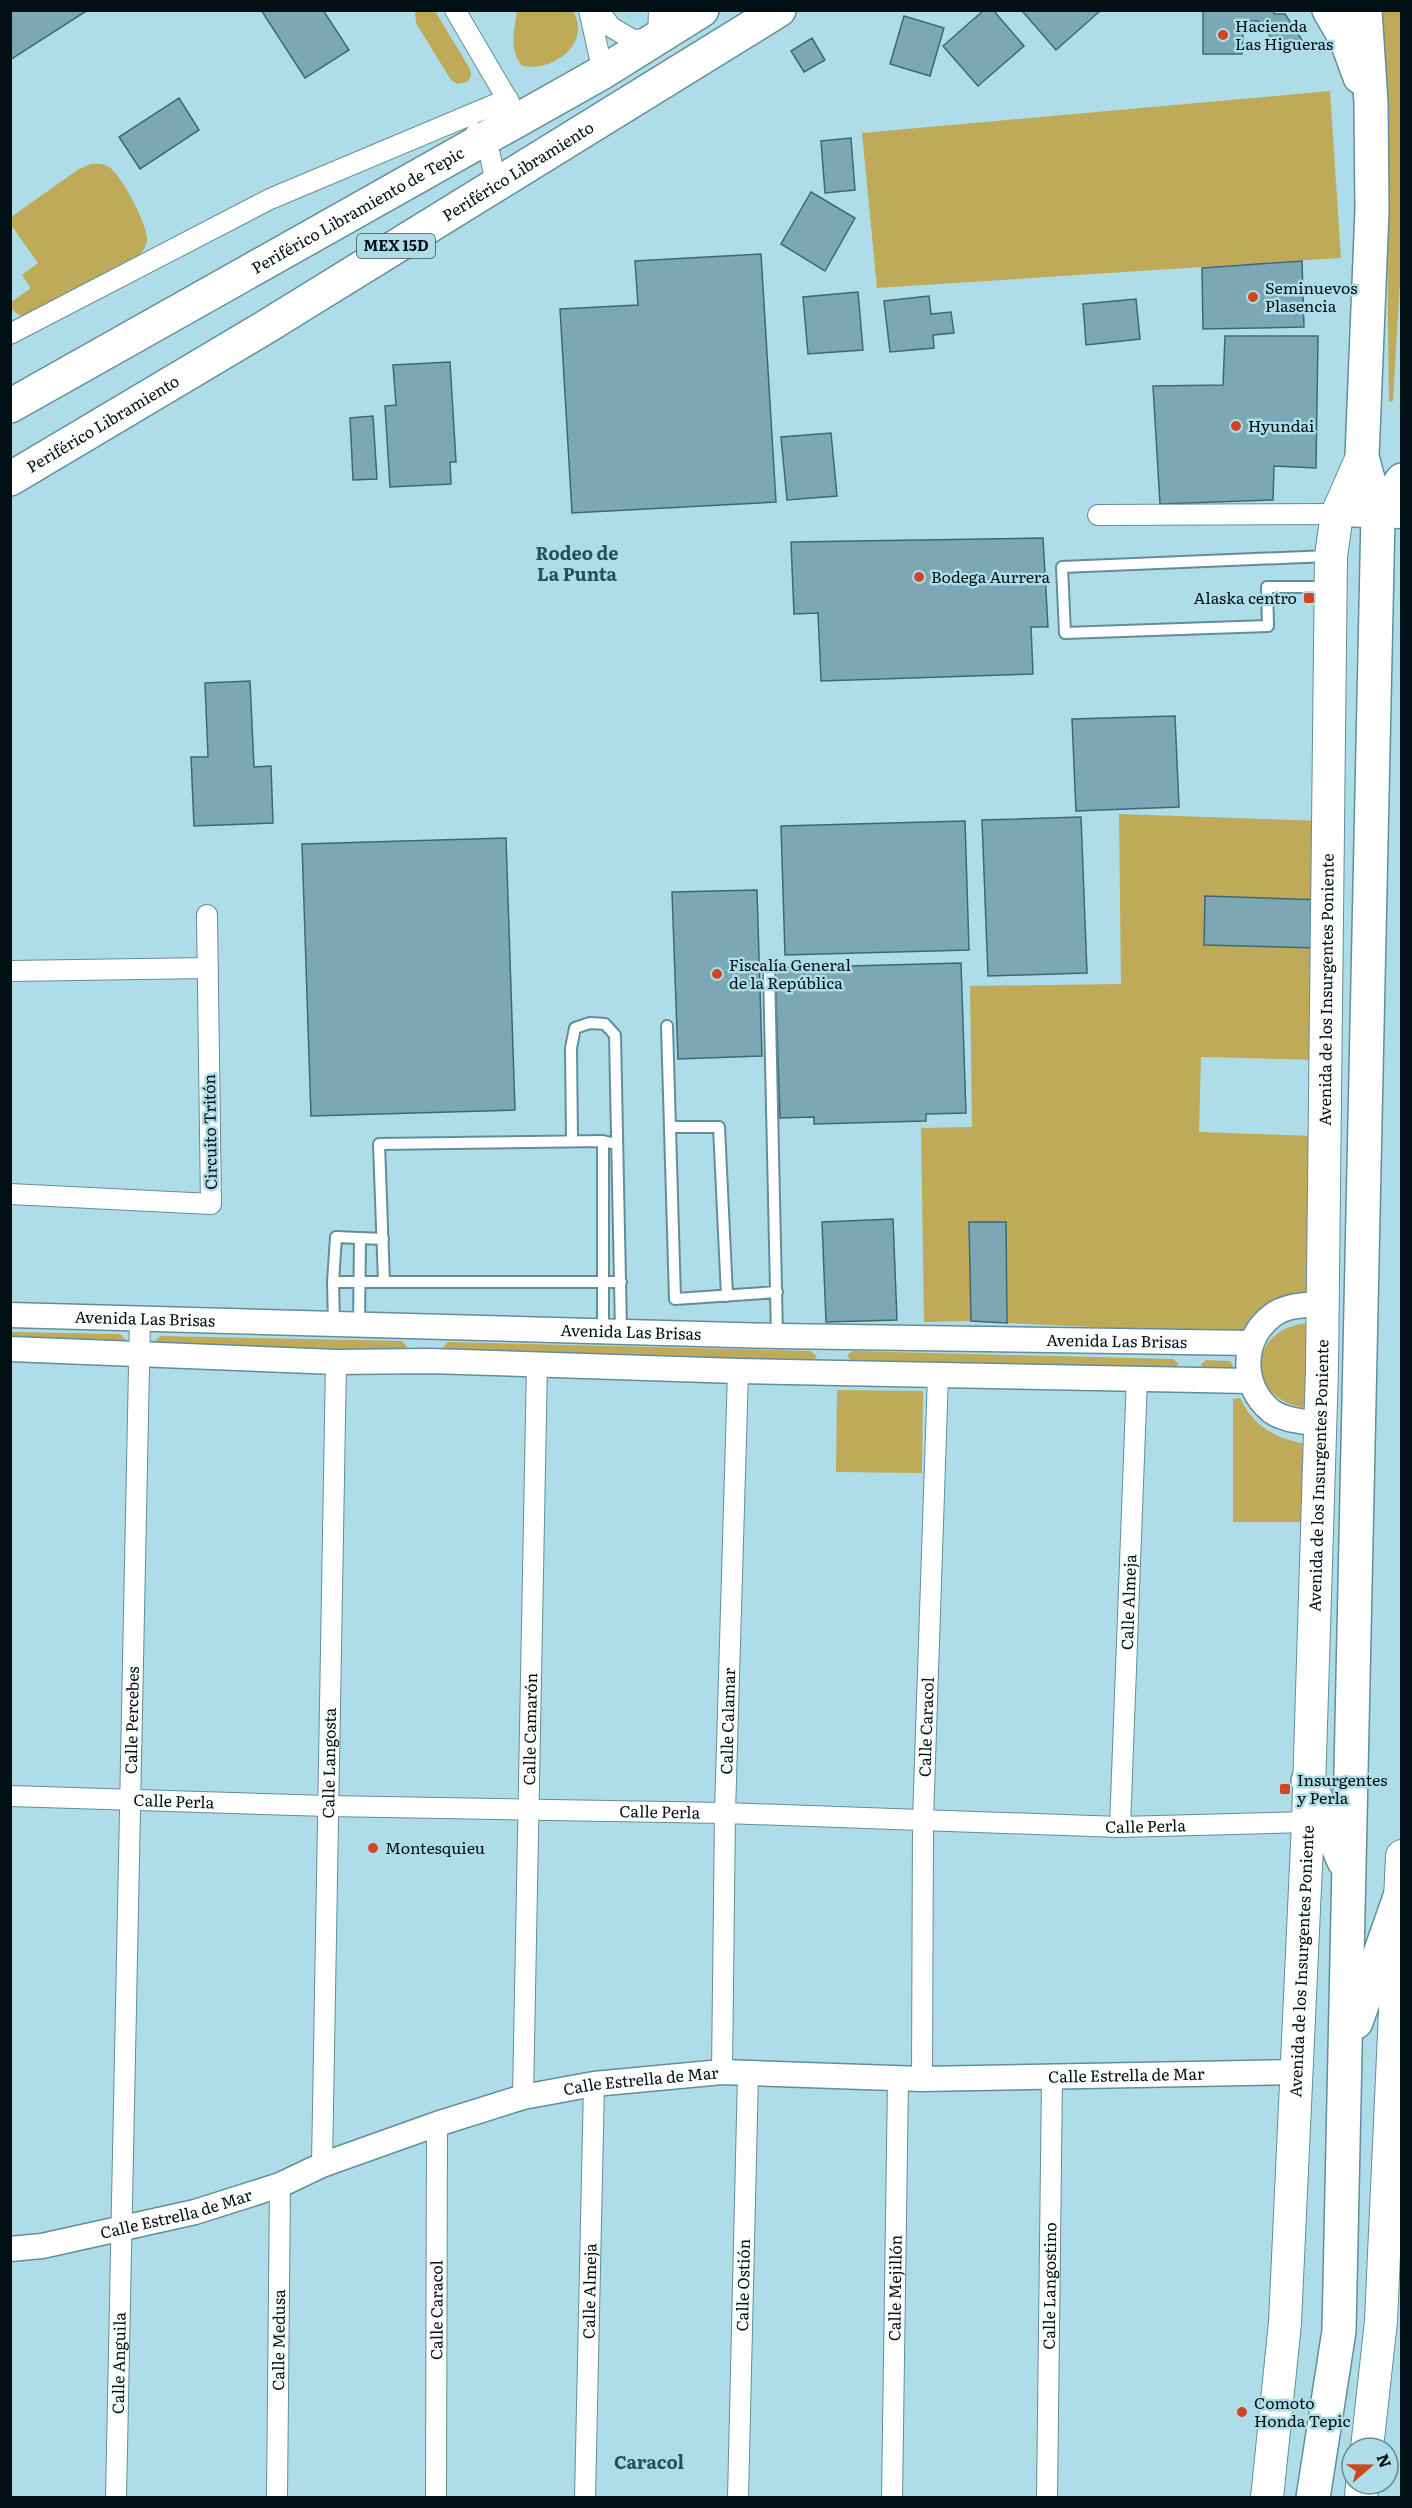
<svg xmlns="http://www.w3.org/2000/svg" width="1412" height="2508" font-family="Literata,serif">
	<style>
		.green { fill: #bfaa5a }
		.building { fill: #7ba8b3; stroke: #3e6974; stroke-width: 1.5 }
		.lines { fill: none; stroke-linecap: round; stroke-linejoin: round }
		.service-casing { stroke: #628e9a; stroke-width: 14 }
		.minor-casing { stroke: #628e9a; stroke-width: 22 }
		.tertiary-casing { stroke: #628e9a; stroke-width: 27 }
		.primary-casing { stroke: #628e9a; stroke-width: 34 }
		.trunk-casing { stroke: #628e9a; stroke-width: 36 }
		.service { stroke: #fff; stroke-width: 10 }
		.minor { stroke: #fff; stroke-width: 20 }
		.tertiary { stroke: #fff; stroke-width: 24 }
		.primary { stroke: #fff; stroke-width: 32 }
		.trunk { stroke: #fff; stroke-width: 33 }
		.poi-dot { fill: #d04623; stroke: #aedde8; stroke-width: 2 }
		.labels { text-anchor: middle; stroke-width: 5; stroke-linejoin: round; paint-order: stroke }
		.shield { fill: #aedde8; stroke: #354e54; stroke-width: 1.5 }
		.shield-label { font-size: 15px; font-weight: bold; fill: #011014 }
		.poi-label { font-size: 16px; fill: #011014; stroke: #aedde8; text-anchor: start }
		.street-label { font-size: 16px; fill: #011014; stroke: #aedde8 }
		.neighbourhood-label { font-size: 18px; font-weight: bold; fill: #25515b; stroke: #aedde8 }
	</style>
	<rect width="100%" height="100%" fill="#aedde8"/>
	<path class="green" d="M415 11H435L470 69 471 76 467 82 457 84 451 80 416 23Z
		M517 11H573C592 44 553 72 522 66 509 49 514 31 517 11Z
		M1379 11H1400L1401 40 1402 248 1393 401 1389 402 1386 148Z
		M1330 91 1341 258 877 288 862 133Z
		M91 164C97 164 103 163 109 167 121 174 149 227 147 241 146 247 142 252 138 257 115 270 46 319 22 316 18 315 14 311 11 309L10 303 31 288 22 275 38 263 11 225V217L79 169Z
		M1119 814 1324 821 1322 900 1206 896 1204 944 1320 948 1317 1060 1201 1057 1199 1132 1315 1136 1311 1296 1243 1334 1007 1323 1006 1222H970L971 1321 924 1322 921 1128 972 1127 970 986 1121 984Z
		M1309 1323 1307 1408C1244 1401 1246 1327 1309 1323Z
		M11 1332 120 1334 127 1341 119 1345 11 1343Z
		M161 1336 402 1341 407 1347 401 1353 160 1347 155 1340Z
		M448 1342 811 1351 817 1357 811 1362 448 1353 443 1347Z
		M853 1351 1173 1359 1179 1364 1173 1369 852 1362 847 1355Z
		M1206 1360 1230 1361 1233 1366 1231 1370 1203 1369 1201 1364Z
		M837 1390 923 1391 922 1473 836 1472Z
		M1240 1398C1254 1427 1276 1439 1307 1444L1309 1522H1233V1399Z"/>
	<path class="building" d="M10 10H88L10 60Z
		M261 10H323L349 50 305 78Z
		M984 10H993L1024 46 978 86 943 46Z
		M1025 10H1100V11L1056 50 1023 12Z
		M1203 10H1274V14H1285L1302 40 1274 41 1258 21H1249V30L1243 29 1242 54H1203Z
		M904 16 944 28 930 76 890 64Z
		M812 38 825 60 804 72 791 51Z
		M179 98 199 130 140 169 119 137Z
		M851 138 855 190 825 193 821 141Z
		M811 192 855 218 825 271 781 244Z
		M761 254 776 502 572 513 560 309 638 305 635 261Z
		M1302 261 1304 327 1203 329 1202 268Z
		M858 292 863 350 808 354 803 297Z
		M929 296 931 314 951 312 954 333 933 335 934 348 890 352 884 301Z
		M1136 299 1140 339 1086 345 1083 304Z
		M1225 336H1318L1316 468 1274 466 1273 500 1160 504 1153 386 1223 385Z
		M450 362 456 462H450L451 484 390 487 385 406 396 405 393 365Z
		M373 416 377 479 353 480 350 418Z
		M831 433 837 496 787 500 781 437Z
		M1043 538 1048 627H1031L1033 674 821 681 818 613 794 614 791 542Z
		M250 681 254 767 271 766 273 823 194 826 191 757H208L205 683Z
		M1175 716 1179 807 1076 811 1072 719Z
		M1081 817 1087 973 988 976 982 820Z
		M965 821 969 950 785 955 781 826Z
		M506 838 515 1110 311 1116 302 844Z
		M757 890 762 1056 678 1059 672 892Z
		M1205 896 1322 900 1320 948 1204 945Z
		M961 963 966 1113 926 1114V1121L814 1124V1117L780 1118 775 968Z
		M893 1219 897 1320 826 1322 822 1222Z
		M969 1222H1006L1007 1323 971 1321Z"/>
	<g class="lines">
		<g class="service-casing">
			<path id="service" d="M1328 587H1267L1268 626 1065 633 1062 567 1328 556
				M769 970 777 1336
				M667 1026 675 1299 777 1292
				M670 1127H719L727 1296
				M572 1141 571 1048 575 1028 590 1023 605 1024 615 1035 621 1331
				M603 1141V1332
				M333 1282H621
				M384 1282 379 1144 603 1141 616 1144
				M334 1324 333 1282 336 1237 383 1239
				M359 1324 360 1239"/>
		</g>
		<g class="minor-casing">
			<g id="minor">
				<path d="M455 10 513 109"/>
				<path d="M589 10 603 72"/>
				<path d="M598 10 611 27 633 40 658 39 659 10"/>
				<path d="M476 133 490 155 494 174"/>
				<path d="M10 334 270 199 508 99"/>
				<path d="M1098 515 1337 514"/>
				<path d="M10 971 208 968"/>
				<path d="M10 1194 211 1204 207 915"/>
				<path id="s1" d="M10 1796 328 1806 725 1813 1120 1827 1308 1822"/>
				<path id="s2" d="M1120 1827 1137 1378"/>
				<path id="s3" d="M722 2072 725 1813 738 1371"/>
				<path id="s4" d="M922 2079 923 1820 938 1375"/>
				<path id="s5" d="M523 2097 537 1363"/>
				<path id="s6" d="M322 2165 336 1362"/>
				<path id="s7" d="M116 2498 140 1318"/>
				<path id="s8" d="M277 2498 280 2185"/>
				<path id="s9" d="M436 2498 437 2124"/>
				<path id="s10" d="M585 2498 594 2084"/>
				<path id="s11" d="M738 2498 748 2073"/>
				<path id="s12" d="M892 2498 898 2078"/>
				<path id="s13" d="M1047 2498 1052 2076"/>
			</g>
		</g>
		<g class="tertiary-casing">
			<g id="tertiary">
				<path d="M1337 514 1402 516"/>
				<path id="s14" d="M10 1315 777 1336 1251 1343"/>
				<path d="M10 1349 336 1362 430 1361 738 1371 1250 1381"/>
				<path d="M1320 1424C1303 1421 1285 1421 1271 1411 1240 1386 1241 1338 1273 1315 1287 1305 1305 1305 1322 1304"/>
				<path id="s15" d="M10 2249 42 2246 195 2212 280 2185 322 2165 437 2124 523 2097 594 2084 722 2072 922 2079 1296 2072"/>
			</g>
		</g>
		<g class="primary-casing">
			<g id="primary">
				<path d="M1367 2448 1381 2321 1402 1856"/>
				<path id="s16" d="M1267 2498 1285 2323 1308 1822 1322 1369 1331 556 1337 514 1362 457"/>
				<path d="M1361 2498 1362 2484"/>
			</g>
		</g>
		<g class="trunk-casing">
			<g id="trunk">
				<path d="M1329 10 1346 39 1360 77"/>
				<path id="s17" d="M10 406 603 72 702 10"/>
				<path id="s18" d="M10 479 264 328 779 10"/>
				<path d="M1378 515 1402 480"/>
				<path d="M1308 1781 1344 1861"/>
				<path d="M1356 2022 1401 1894"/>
				<path d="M1313 2498 1339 2331 1378 515 1362 457 1372 210 1371 103 1365 10"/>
			</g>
		</g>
		<use href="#service" class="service"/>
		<use href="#minor" class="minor"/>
		<use href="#tertiary" class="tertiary"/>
		<use href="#primary" class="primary"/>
		<use href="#trunk" class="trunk"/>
	</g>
	<g class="poi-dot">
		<circle cx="1223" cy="35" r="6"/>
		<circle cx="1253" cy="297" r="6"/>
		<circle cx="1236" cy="426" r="6"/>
		<circle cx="919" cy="577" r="6"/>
		<rect x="1303" y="592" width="12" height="12" rx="3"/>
		<circle cx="717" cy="974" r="6"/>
		<rect x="1279" y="1783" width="12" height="12" rx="3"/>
		<circle cx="373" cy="1848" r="6"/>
		<circle cx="1242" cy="2412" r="6"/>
	</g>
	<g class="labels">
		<rect class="shield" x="357" y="234" width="78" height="24" rx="4.5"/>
		<g class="shield-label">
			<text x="396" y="251">MEX 15D</text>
		</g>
		<g class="poi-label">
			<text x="1235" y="32">Hacienda<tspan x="1235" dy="18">Las Higueras</tspan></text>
			<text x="1265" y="294">Seminuevos<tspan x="1265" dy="18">Plasencia</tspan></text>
			<text x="1248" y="432">Hyundai</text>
			<text x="931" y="583">Bodega Aurrera</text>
			<text x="1297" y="604" text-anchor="end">Alaska centro</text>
			<text x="729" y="971">Fiscalía General<tspan x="729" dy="18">de la República</tspan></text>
			<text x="1297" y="1786">Insurgentes<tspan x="1297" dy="18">y Perla</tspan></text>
			<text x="385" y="1854">Montesquieu</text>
			<text x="1254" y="2409">Comoto<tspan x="1254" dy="18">Honda Tepic</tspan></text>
		</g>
		<g class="street-label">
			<text dy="6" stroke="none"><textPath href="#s18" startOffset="594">Periférico Libramiento</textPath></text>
			<text dy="6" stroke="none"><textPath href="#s17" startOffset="399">Periférico Libramiento de Tepic</textPath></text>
			<text dy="6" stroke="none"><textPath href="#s18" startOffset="108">Periférico Libramiento</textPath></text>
			<text dy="6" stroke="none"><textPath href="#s16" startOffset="1510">Avenida de los Insurgentes Poniente</textPath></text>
			<text transform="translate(210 1132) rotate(-91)" y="6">Circuito Tritón</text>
			<text dy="6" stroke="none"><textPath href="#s14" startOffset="135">Avenida Las Brisas</textPath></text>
			<text dy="6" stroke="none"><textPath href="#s14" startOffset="621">Avenida Las Brisas</textPath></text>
			<text dy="6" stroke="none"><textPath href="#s14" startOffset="1107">Avenida Las Brisas</textPath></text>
			<text dy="6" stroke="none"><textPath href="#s16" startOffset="1024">Avenida de los Insurgentes Poniente</textPath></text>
			<text dy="6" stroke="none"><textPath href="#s2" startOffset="225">Calle Almeja</textPath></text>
			<text dy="6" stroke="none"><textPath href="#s7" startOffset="778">Calle Percebes</textPath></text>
			<text dy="6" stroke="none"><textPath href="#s3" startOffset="351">Calle Calamar</textPath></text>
			<text dy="6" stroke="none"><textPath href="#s4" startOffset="352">Calle Caracol</textPath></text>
			<text dy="6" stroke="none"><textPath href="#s5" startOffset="368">Calle Camarón</textPath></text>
			<text dy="6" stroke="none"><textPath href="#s6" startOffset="402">Calle Langosta</textPath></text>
			<text dy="6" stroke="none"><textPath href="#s1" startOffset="164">Calle Perla</textPath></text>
			<text dy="6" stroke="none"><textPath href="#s1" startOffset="650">Calle Perla</textPath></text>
			<text dy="6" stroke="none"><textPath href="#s1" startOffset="1136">Calle Perla</textPath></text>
			<text dy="6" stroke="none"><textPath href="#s16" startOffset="538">Avenida de los Insurgentes Poniente</textPath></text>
			<text dy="6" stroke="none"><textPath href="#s15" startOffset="1142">Calle Estrella de Mar</textPath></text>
			<text dy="6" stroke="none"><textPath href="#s15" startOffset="656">Calle Estrella de Mar</textPath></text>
			<text dy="6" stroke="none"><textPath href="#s15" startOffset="170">Calle Estrella de Mar</textPath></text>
			<text dy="6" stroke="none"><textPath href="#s11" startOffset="213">Calle Ostión</textPath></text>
			<text dy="6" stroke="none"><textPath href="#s13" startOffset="212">Calle Langostino</textPath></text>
			<text dy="6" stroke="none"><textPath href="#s12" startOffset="210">Calle Mejillón</textPath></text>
			<text dy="6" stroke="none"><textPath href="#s10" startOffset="207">Calle Almeja</textPath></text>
			<text dy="6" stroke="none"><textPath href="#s9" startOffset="188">Calle Caracol</textPath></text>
			<text dy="6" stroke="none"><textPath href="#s8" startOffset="158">Calle Medusa</textPath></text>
			<text dy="6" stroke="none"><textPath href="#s7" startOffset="135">Calle Anguila</textPath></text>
		</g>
		<g class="neighbourhood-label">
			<text x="577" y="560">Rodeo de<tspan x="577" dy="21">La Punta</tspan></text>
			<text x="649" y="2469">Caracol</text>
		</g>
	</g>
	<rect width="1412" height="2508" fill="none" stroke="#011014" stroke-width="24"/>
	<g transform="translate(1370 2466) rotate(70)"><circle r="28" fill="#aedde8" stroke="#698b93" stroke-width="1.5"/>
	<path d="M0-4.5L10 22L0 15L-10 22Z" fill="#d04623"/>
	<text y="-9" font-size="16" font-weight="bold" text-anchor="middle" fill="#011014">N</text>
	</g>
</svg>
